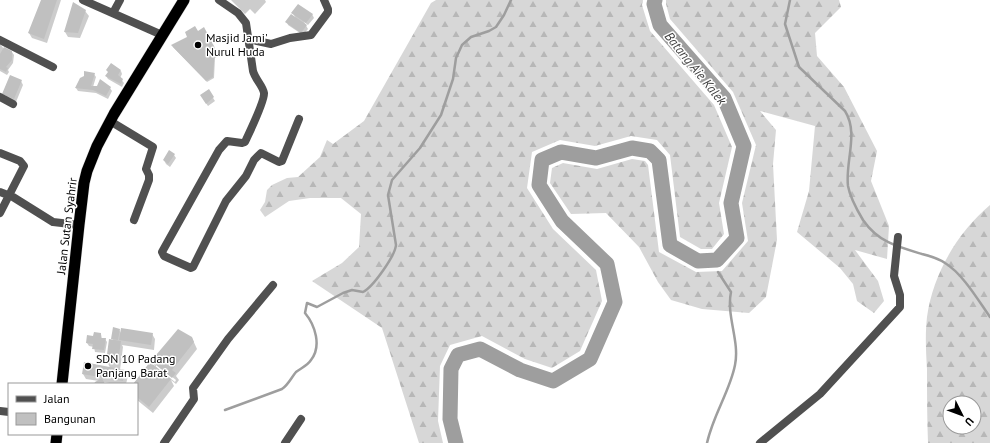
<svg xmlns="http://www.w3.org/2000/svg" width="990" height="443" font-family="'PT Sans',sans-serif">
	<style>
		.forest { fill: url(#forest-firs); fill-rule: evenodd }
		.shadow { fill: #0003; fill-rule: evenodd }
		.lines { fill: none; stroke-linecap: round; stroke-linejoin: round }
		.stream { stroke: #9e9e9e; stroke-width: 2.5 }
		.river { stroke: #9e9e9e; stroke-width: 15 }
		.building { fill: #c0c0c0 }
		.trunk-casing { stroke: #dbdbdb; stroke-width: 12 }
		.minor { stroke: #505050; stroke-width: 8 }
		.trunk { stroke: #000; stroke-width: 11 }
		.poi-dot { fill: #000; stroke: #fff; stroke-width: 1.5 }
		.labels { text-anchor: middle; stroke-width: 3; stroke-linejoin: round; paint-order: stroke }
		.poi-label { font-size: 12px; fill: #000; stroke: #fff; text-anchor: start }
		.street-label { font-size: 12px; fill: #000; stroke: #fff }
		.water-label { font-size: 13px; font-style: italic; fill: #3f3f3f; stroke: #fff }
	</style>
	<defs>
		<pattern id="forest-firs" width="22" height="20" patternUnits="userSpaceOnUse"><rect width="22" height="20" fill="#d7d7d7"/><path d="M5 1l3.5 6h-7zM16 11l3.5 6h-7z" fill="#b7b7b7"/></pattern>
	</defs>
	<rect width="100%" height="100%" fill="#fff"/>
	<path class="forest" d="M436 0H643L642 5 650 31 714 105 732 147 719 203 724 234 712 249H701L680 237 670 155 657 140 631 136 595 146 560 140 532 152 527 188 553 229 596 270 602 301 580 351 552 368 525 359 482 336 450 345 440 366 438 421 443 443H419L382 328 312 281 342 263 359 247 361 214 341 198H310L289 201 265 217 260 210 265 202 267 190 272 185 287 178 298 177 320 157 327 140 333 144 364 121 431 3Z
		M666 0H839L841 7 815 33 817 56 844 87 877 151 871 181 889 226 887 259 855 250 878 281 884 301 874 313 857 301 853 284 840 268 797 232 809 191 815 126 760 111 776 130 773 164 777 240 766 297 749 313 702 309 671 300 658 282 639 247 606 213 571 214 550 183 552 168 563 163 597 169 632 159 645 161 648 165 659 252 696 272 722 271 748 241 742 203 756 145 733 92 670 19 666 4Z
		M990 205V443H928C927 418 927 394 927 369 926 352 925 335 927 317 933 274 957 233 990 205ZM950 403H974V427H950Z"/>
	<path class="shadow" d="M42 0H61L47 43 32 38 29 33Z
		M231 0H265L266 2 255 14 250 9 245 14Z
		M85 11 89 16 80 38 68 37 65 32Z
		M293 13 312 14 314 18 308 25 304 22 308 29 303 35 288 25 287 22 296 19Z
		M204 29 218 56 215 58 214 78 207 82 173 47Z
		M0 44 4 49 12 52 14 55 13 63 8 70 9 72 7 75 0 71Z
		M121 71 122 74 120 78 124 83 122 87 108 79 106 76 109 73Z
		M94 74 96 77 93 87 110 88 112 91 108 99 96 93 78 91 76 88 85 77Z
		M11 76 21 81 23 85 16 102 5 98Z
		M208 90 215 101 208 106 203 99Z
		M174 155 176 158 170 167 166 164 164 160Z
		M119 330 121 333 152 334 155 339 154 350 122 345 123 347 120 370 125 371 128 376 126 384H116L103 382 104 384H95L99 381 86 379 83 374 110 368 107 361 114 341 112 338Z
		M101 334 102 339H105L107 342 105 353 95 352 94 347 89 346 87 343Z
		M192 338 197 349 176 376 179 380 176 384 171 380 174 386 153 413 137 400V384H134L156 368 152 361ZM156 364 176 380 175 382 156 367Z"/>
	<g class="lines">
		<path class="stream" d="M790 0 785 24 799 67 845 111C859 133 845 162 848 186 850 197 857 210 863 220 878 242 898 247 922 254 930 256 938 258 945 263 963 274 978 300 990 317
			M225 410 282 389C288 385 291 378 296 372 301 368 307 366 311 360 322 346 315 325 305 313L307 303 317 307 343 293 352 290 363 292C373 287 395 256 396 245L388 195 392 180 420 148 441 115 453 79 456 58 462 45 471 37 489 31 496 27 504 15 511 0
			M707 443C713 415 730 391 735 365 740 341 726 316 731 292L718 272"/>
		<path class="river" d="M456 443 450 419 451 369 458 355 480 349 520 370 553 381 590 359 615 302 607 264 562 221 539 185 542 160 561 152 596 158 632 148 650 151 659 160 670 245 698 261 717 260 737 238 731 203 744 146 724 98 660 25 654 4 655 0"/>
	</g>
	<path class="building" d="M41 0H57L44 39 28 33Z
		M73 2 86 10 78 33 64 32Z
		M298 4 313 14 306 23 291 13Z
		M291 14 307 25 301 33 285 22Z
		M195 26 198 31 204 27 215 48 213 77 206 81 171 45 187 37 185 32Z
		M4 47 12 51V60L6 67 8 68 6 72 0 69V54Z
		M111 63 121 70 118 75 123 79 121 84 105 76 108 72 106 70Z
		M84 71 95 73 91 86H97L100 79 111 87 106 96 93 90 75 88 80 78 84 76Z
		M10 75 22 80 14 99 2 94Z
		M209 89 214 97 206 104 200 95Z
		M169 150 175 154 168 164 163 160Z
		M113 327 120 329 118 340 111 339Z
		M121 328 153 333 151 345 119 340Z
		M178 329 192 337 194 342 172 370 176 373 172 378 151 361Z
		M94 332 101 333V338H106L104 350 92 349 93 344 86 343 87 335 93 336Z
		M109 339 121 341 118 363 106 362Z
		M84 362 125 370 123 381 82 374Z
		M150 362 171 379 149 407 137 397V384H133Z
		M102 378 105 384H94L95 382Z"/>
	<g class="lines">
		<g class="trunk-casing">
			<path id="trunk" d="M62 384 79 225 84 183 87 171 97 146 114 114 184 0
				M56 443 57 434"/>
		</g>
		<path class="minor" d="M83 0 162 35
			M219 0 238 13 246 23 253 71C255 79 263 86 264 93 265 101 249 133 245 142L242 143 227 141 219 150 162 252 164 256 191 268 193 267 226 201 246 176 254 160 261 153 279 162 282 161 299 119
			M113 13 120 0
			M248 39 271 44 290 38 311 35 328 12V9L324 0
			M0 40 53 67
			M0 97 13 104
			M110 121 153 147 146 169 149 175V180L134 220
			M0 153 20 161 24 166 0 213
			M0 192 13 197 53 222 79 225
			M0 411 9 412
			M164 443 194 399 193 388 228 339 273 285
			M285 443 301 419
			M760 443 820 394 900 307V295L894 276 898 237"/>
		<use href="#trunk" class="trunk"/>
	</g>
	<g class="poi-dot">
		<circle cx="198" cy="45" r="4"/>
		<circle cx="88" cy="366" r="4"/>
	</g>
	<g class="labels">
		<g class="poi-label">
			<text x="206" y="42">Masjid Jami'<tspan x="206" dy="14">Nurul Huda</tspan></text>
			<text x="96" y="363">SDN 10 Padang<tspan x="96" dy="14">Panjang Barat</tspan></text>
		</g>
		<g class="street-label">
			<text transform="translate(67 226) rotate(-83)" y="4">Jalan Sutan Syahrir</text>
		</g>
		<g class="water-label">
			<text transform="translate(696 68) rotate(51)" y="5">Batang Aie Kalek</text>
		</g>
	</g>
	<rect x="8" y="383" width="130" height="52" fill="#ffffff" stroke="#999999"/>
	<rect x="16" y="396" width="20" height="6" fill="#505050" stroke="#999999"/>
	<text x="44" y="403" font-size="12" fill="#000000">Jalan</text>
	<rect x="16" y="413" width="20" height="12" fill="#c0c0c0" stroke="#999999"/>
	<text x="44" y="423" font-size="12" fill="#000000">Bangunan</text>
	<g transform="translate(962 415) rotate(132)"><circle r="19" fill="#ffffff" stroke="#999999"/>
	<path d="M0-3L7 15L0 10L-7 15Z" fill="#000000"/>
	<text y="-6" font-size="11" font-weight="bold" text-anchor="middle" fill="#000000">U</text>
	</g>
</svg>
